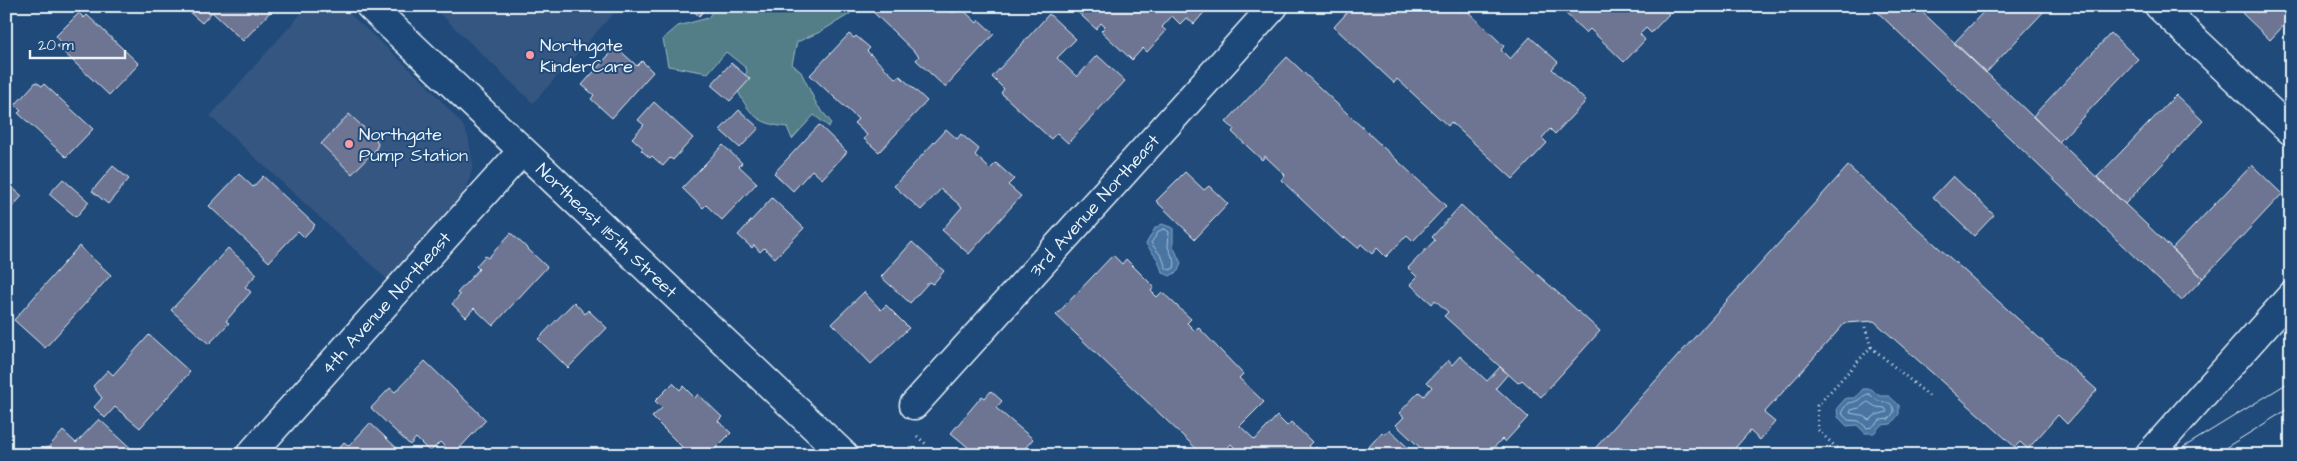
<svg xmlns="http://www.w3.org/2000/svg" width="2297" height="461" font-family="'Architects Daughter',sans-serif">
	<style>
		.built { fill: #365781 }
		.green { fill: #537e87; stroke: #9eb8c0 }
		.water { fill: #4875a3; stroke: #88a7c5 }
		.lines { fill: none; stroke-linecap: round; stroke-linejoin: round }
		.shore { stroke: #a8bfd6; stroke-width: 1 }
		.building { fill: #6d7492; stroke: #e8f1f8 }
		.minor-casing { stroke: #e8f1f8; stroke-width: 31 }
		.path { stroke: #e8f1f8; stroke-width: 3; stroke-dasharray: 1 4; stroke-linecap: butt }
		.minor { stroke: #1f4a7a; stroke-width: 28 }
		.tram { stroke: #e8f1f8; stroke-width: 1 }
		.poi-dot { fill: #ff9aa2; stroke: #1f4a7a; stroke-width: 2 }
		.labels { text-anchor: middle; stroke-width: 4; stroke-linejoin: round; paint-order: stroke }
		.poi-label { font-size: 18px; fill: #e8f1f8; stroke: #1f4a7a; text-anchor: start }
		.street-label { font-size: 18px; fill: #e8f1f8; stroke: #1f4a7a }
	</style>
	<rect width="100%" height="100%" fill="#1f4a7a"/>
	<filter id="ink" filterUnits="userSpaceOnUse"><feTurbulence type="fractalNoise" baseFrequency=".02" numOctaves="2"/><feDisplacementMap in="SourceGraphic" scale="10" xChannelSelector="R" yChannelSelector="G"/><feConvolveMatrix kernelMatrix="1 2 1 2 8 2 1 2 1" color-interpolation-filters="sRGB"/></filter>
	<g filter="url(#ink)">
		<path class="built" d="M308 6H341L426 84 462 124 468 136 473 165 470 178 458 205 390 282 210 116Z
			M432 6H620L533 103Z"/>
		<path class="green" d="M716 6H852L850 14 820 32 797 42 792 64 801 72 817 105 831 122 829 127 814 115 792 139 787 127C757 124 748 113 736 87L747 72 746 68 726 52 708 73 668 66 663 39 678 26 708 18Z"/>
		<path class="water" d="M1162 224 1173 228V246L1181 263 1178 271 1170 276 1162 272 1158 260 1146 244 1155 228Z
			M1863 389H1871L1880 396H1889L1899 405V414L1891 424 1881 425 1874 433H1865L1857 425 1847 426 1838 417 1837 408 1846 398H1855Z"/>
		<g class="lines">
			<path class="shore" d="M1165 229 1169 232 1168 247 1175 263 1174 268 1170 270 1166 268 1162 257 1151 243 1159 231Z
				M1869 394C1872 396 1876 400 1879 401 1887 403 1893 401 1894 412L1889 419 1880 420 1872 427 1867 428 1859 421 1848 420 1843 415 1842 411 1848 403C1861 402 1861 395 1869 394Z
				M1868 402 1876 407 1885 408 1887 412 1876 415 1869 420 1861 415 1850 413 1851 410 1859 408Z"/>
		</g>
		<path class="building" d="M191 6H268L272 10 243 41 212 12 202 23 187 10Z
			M688 6H708L699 16Z
			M876 6H946L953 13 959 6 977 23 979 20 994 34 945 87 916 60 919 56 872 11Z
			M1071 6H1204L1207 9 1194 24 1186 18 1180 24 1172 16 1162 27 1166 31 1147 52 1143 48 1132 60 1101 31 1105 27 1101 23 1096 29Z
			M1353 6H1452L1458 12 1463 7 1504 46 1501 50 1510 59 1530 37 1558 62 1552 69 1586 101 1555 134 1550 129 1542 138 1547 143 1513 179 1451 122 1448 126 1397 79 1394 83 1334 27Z
			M1561 6H1667L1664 10 1669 14 1651 33 1646 28 1640 34 1645 40 1624 62 1590 29 1586 33 1560 8Z
			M1871 6H1916L2203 278 2181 301Z
			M1989 6H2049L1986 73 1954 43Z
			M2249 6H2291V21L2289 20 2270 40 2242 13Z
			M79 13 84 18 87 15 139 64 109 95 57 46 61 42 56 36Z
			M1049 14 1076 39 1057 58 1077 77 1097 55 1125 81 1068 143 1057 133 1051 139 1001 93 1004 89 992 77Z
			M2111 33 2138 59 2059 142 2033 116Z
			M849 34 854 38 856 36 870 48 867 51 896 79 900 76 927 101 879 152 864 139 867 135 854 123 858 119 810 75Z
			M616 47 637 66 642 61 653 72 612 118 591 99 594 95 582 85Z
			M1287 57 1446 206 1413 241 1407 235 1386 257 1377 248 1372 254 1361 244 1358 248 1345 237 1343 239 1281 180 1285 175 1265 156 1262 160 1232 132 1234 129 1226 122Z
			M731 63 750 79 730 101 711 85Z
			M36 82 42 86 44 84 93 129 66 157 18 113 21 111 15 105Z
			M2176 95 2203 121 2125 204 2097 177Z
			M654 102 693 138 673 160 670 158 663 166 652 156 650 158 641 150 643 148 632 138 644 125 638 120Z
			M739 110 759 128 740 148 720 130Z
			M349 114 376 139 378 144 376 149 352 174 321 144Z
			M819 125 847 152 822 179 812 170 793 191 774 173Z
			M946 129 957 139 961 134 979 149 975 155 990 169 996 163 1014 179 1008 185 1021 196 969 254 942 230 962 207 941 189 921 210 894 186Z
			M723 145 742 163 739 166 757 183 722 220 706 205 703 208 682 188Z
			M2252 165 2282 194 2203 278 2172 249Z
			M113 166 129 179 108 204 92 191Z
			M1848 166 2097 390 2067 424 2058 415 2028 449 2020 442 2015 447 1874 321 1845 323 1764 413 1775 422 1760 440 1750 431 1729 455H1589Z
			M1185 172 1204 190 1209 186 1228 204 1195 239 1156 201Z
			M239 174 253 187 263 176 315 225 304 237 298 231 269 262 209 206Z
			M1953 176 1994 215 1974 236 1933 197Z
			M63 179 89 202 76 217 49 194Z
			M6 182 22 196 6 214Z
			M772 198 804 228 775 258 764 248 760 252 754 245 752 248 738 235Z
			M1461 205 1600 331 1541 397 1522 380 1518 383 1444 316 1448 312 1435 300 1432 304 1410 284 1417 277 1408 268 1435 240 1432 237Z
			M511 233 547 267 493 326 474 308 466 317 452 304 460 295 457 293 479 269 476 266 485 256 488 258Z
			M912 242 944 271 933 284 929 282 910 303 881 277Z
			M79 246 111 275 45 348 14 320Z
			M228 248 257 274 245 287 251 292 226 321 229 323 209 344 171 310Z
			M1113 255 1122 264 1126 259 1154 287 1151 291 1157 297 1162 292 1191 319 1187 323 1195 331 1198 327 1243 374 1239 378 1264 402 1240 426 1255 440 1277 416 1287 426 1291 422 1312 442 1308 446 1313 450 1316 447 1324 455H1232L1237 450 1231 444 1221 455H1203L1056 315Z
			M864 292 881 310 886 305 909 328 871 364 832 323Z
			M574 302 585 314 588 310 607 328 568 368 538 339Z
			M149 335 190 372 140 428 115 407 105 418 94 407 102 398 93 386 108 370 113 375Z
			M1460 356 1487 381 1500 367 1508 374 1496 388 1528 417 1505 442 1502 439 1487 455H1428L1396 425 1404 417 1399 413 1419 392 1424 396 1432 387 1427 382 1448 360 1452 365Z
			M425 361 486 420 453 455 440 442 430 452 416 438 410 445 371 408 390 388 395 392Z
			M673 383 680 390 683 386 695 398 698 394 722 417 718 421 731 433 709 455H690L652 417 662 408 655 401Z
			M991 391 1002 401 996 408 1033 439 1019 455H973L975 453 951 433 982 396 985 398Z
			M99 419 135 452 132 455H41L63 431 76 443Z
			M370 423 401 452 398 455H333L344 442 349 446Z
			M1389 430 1416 455H1369L1371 453 1367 449 1382 432 1384 434Z"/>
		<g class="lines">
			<g class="minor-casing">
				<g id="minor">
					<path id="s1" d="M370 6 844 455"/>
					<path d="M2159 6 2291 131"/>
					<path id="s2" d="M914 405 1274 6"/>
					<path id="s3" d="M250 455 522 151"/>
					<path d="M2149 455 2291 296"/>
				</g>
			</g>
			<path class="path" d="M1871 347 1929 396
				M917 436 928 446
				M1844 455 1818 430 1817 406 1871 347 1865 327"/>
			<use href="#minor" class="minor"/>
			<path class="tram" d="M2171 455 2291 381
				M2214 455 2291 407"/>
		</g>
	</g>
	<g class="poi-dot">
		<circle cx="530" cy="55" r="5"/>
		<circle cx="349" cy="144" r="5"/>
	</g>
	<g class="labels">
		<g class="poi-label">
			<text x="540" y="51">Northgate<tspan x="540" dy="21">KinderCare</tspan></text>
			<text x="359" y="140">Northgate<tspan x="359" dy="21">Pump Station</tspan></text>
		</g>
		<g class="street-label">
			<text dy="6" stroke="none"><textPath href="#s2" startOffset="269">3rd Avenue Northeast</textPath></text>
			<text dy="6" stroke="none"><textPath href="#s1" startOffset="326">Northeast 115th Street</textPath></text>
			<text dy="6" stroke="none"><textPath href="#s3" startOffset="204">4th Avenue Northeast</textPath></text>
		</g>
	</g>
	<rect width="2297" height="461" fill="none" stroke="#1f4a7a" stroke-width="25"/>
	<rect x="12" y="12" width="2272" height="436" fill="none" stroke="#e8f1f8" stroke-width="2" filter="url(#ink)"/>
	<path d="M30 50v8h95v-8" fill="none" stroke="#e8f1f8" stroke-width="2.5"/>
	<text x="38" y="50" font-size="15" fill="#e8f1f8" stroke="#1f4a7a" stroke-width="4" paint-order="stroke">20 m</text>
</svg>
